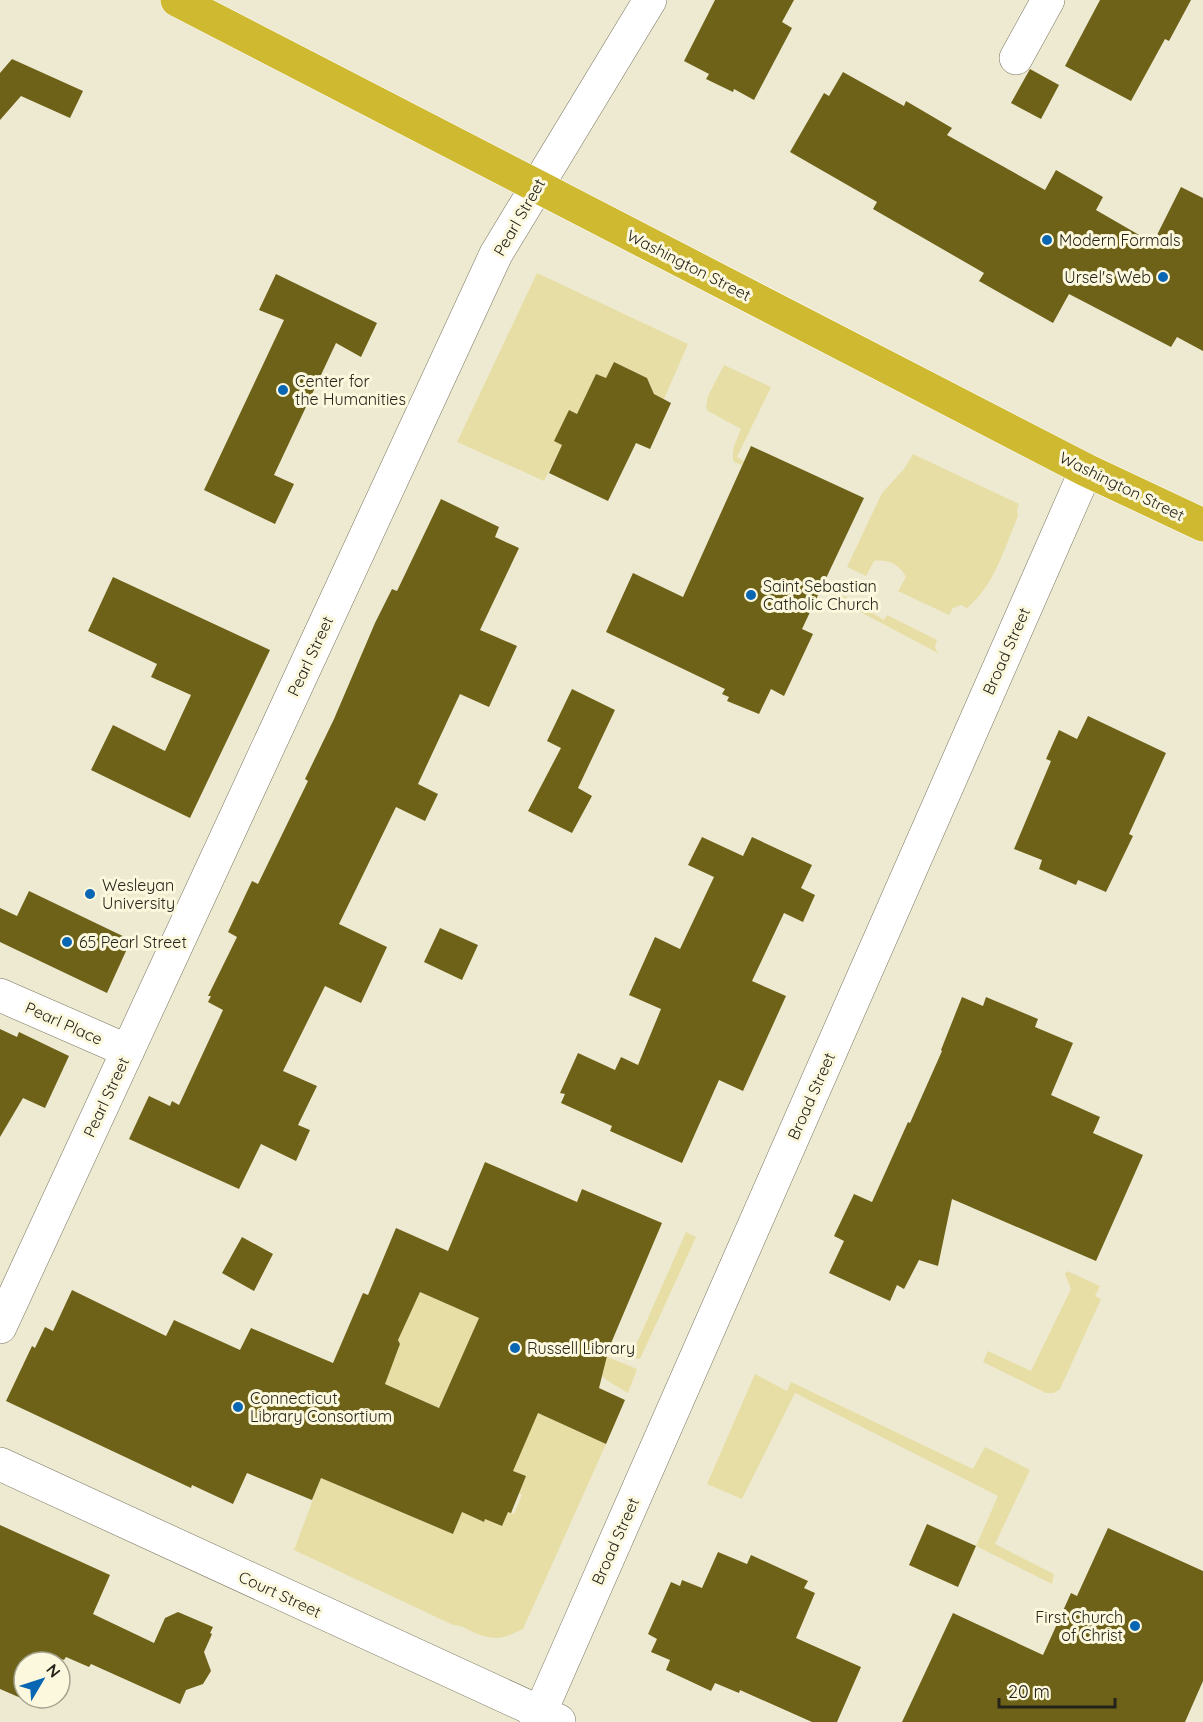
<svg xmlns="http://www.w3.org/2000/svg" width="1203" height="1722" font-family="Quicksand,sans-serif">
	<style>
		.green { fill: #e7dea6 }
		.building { fill: #6e6219; fill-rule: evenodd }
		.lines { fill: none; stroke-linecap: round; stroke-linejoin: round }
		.minor-casing { stroke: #78745e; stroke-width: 34 }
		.highway-casing { stroke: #fff; stroke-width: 34 }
		.minor { stroke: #fff; stroke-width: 33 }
		.highway { stroke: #cfb931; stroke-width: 33 }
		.poi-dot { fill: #0966b3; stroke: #fcf8de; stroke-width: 2 }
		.labels { text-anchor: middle; stroke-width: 6; stroke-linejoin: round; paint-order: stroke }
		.street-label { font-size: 16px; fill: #25231a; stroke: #fcf8de }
		.poi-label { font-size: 16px; fill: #25231a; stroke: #fcf8de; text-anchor: start }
	</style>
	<rect width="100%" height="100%" fill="#eeead1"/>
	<path class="green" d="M537 273 688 344 664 399 655 395 647 378 614 362 606 378 596 374 577 414 569 410 562 445 544 481 457 442Z
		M724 365 771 387 737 457 744 461 742 465 734 462C730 451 737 440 741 429L708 411 706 407 708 396Z
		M913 454 1019 504 1017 510 1018 516C1005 547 994 586 967 608L961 605 953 608 949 615 898 591 906 577C899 564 888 559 874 561L866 576 847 567 882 493 904 469Z
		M836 591 884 620 887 615 937 640 935 647 938 653 832 597Z
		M686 1232 696 1237 640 1359 632 1357V1354Z
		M1067 1271 1100 1286 1095 1296 1101 1299 1060 1389 1054 1393H1046L983 1362 988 1351 1031 1371 1071 1289 1065 1274Z
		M413 1289 479 1318 439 1408 377 1380 386 1360 395 1358 400 1344 398 1340 409 1315Z
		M593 1351 637 1369 628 1393C605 1379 596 1378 593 1351Z
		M755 1374 787 1391 791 1382 973 1469 985 1447 1030 1470 995 1544 1054 1574 1052 1584 976 1546 998 1496 795 1393 742 1499 707 1484Z
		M538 1413 606 1444 523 1629C501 1640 493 1641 471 1631 465 1628 460 1625 453 1625L294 1550 321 1478 453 1534 462 1512 483 1522 485 1519 501 1526 508 1512 514 1514 522 1495 519 1493 526 1476 510 1470Z"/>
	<path class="building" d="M715 0H794L782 22 792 28 754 100 734 89 733 92 706 79 709 74 684 61Z
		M1100 0H1191L1169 41 1165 39 1131 101 1065 66Z
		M12 59 83 91 70 118 21 96 0 120V73Z
		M1030 69 1059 85 1041 119 1011 103Z
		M843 72 904 106 906 101 952 128 947 135 1045 190 1056 170 1103 197 1096 210 1153 243 1181 187 1203 198V351L1177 337 1171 347 1069 294 1053 323 979 281 984 273 873 209 877 202 790 152 824 93 829 96Z
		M276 274 377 323 361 357 336 343 274 475 294 484 275 524 204 490 284 320 259 310Z
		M614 362 647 378 654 394 671 403 650 449 636 443 608 501 549 473 562 445 554 441 569 410 577 414 596 374 606 378Z
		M751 446 864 498 802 629 813 634 784 696 771 689 759 714 727 701 729 697 722 694 725 689 606 632 633 573 683 597Z
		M441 499 499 527 495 537 519 548 480 630 517 646 489 707 460 694 418 784 438 794 425 821 396 807 339 924 387 947 361 1003 325 986 283 1071 317 1086 298 1125 310 1130 296 1161 261 1144 239 1189 129 1139 149 1096 170 1106 172 1101 179 1105 223 1010 208 1002 211 996H208L237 937 228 932 252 881 258 884 308 781 305 779 334 719 375 623 392 589 397 591Z
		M113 577 270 650 190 818 91 770 113 725 165 751 191 695 151 677 157 664 88 631Z
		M572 689 615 710 578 788 592 796 572 833 528 811 561 748 547 741Z
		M1088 716 1166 753 1129 834 1133 836 1106 892 1078 880 1076 885 1039 869 1042 860 1014 849 1051 761 1046 759 1059 730 1077 739Z
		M702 837 743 856 752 837 812 865 801 888 815 895 803 922 784 913 752 981 786 996 743 1091 719 1080 682 1163 610 1131 612 1126 561 1103 565 1094 560 1093 578 1053 615 1070 621 1057 638 1065 661 1009 629 995 655 937 680 949 714 877 688 865Z
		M29 891 131 940 107 993 0 942V908L17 916Z
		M440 928 478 945 462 980 424 962Z
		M962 997 983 1006 986 997 1038 1019 1035 1027 1073 1043 1051 1095 1100 1117 1093 1133 1143 1155 1096 1261 952 1199 938 1266 919 1260 904 1289 897 1285 890 1301 829 1273 844 1241 834 1236 854 1194 872 1202 908 1122 910 1123 942 1051 941 1050Z
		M0 1029 17 1037 19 1032 69 1056 45 1108 23 1098 0 1137Z
		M485 1162 577 1202 582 1189 662 1223 609 1348 599 1388 625 1400 606 1444 538 1413 513 1471 526 1476 511 1513 508 1512 502 1526 485 1519 484 1522 462 1512 453 1534 321 1478 312 1500 247 1473 233 1504 192 1485 191 1488 6 1401 32 1346 35 1348 45 1327 53 1331 72 1290 166 1336 174 1320 240 1350 251 1328 333 1363 363 1293 368 1295 396 1228 448 1251ZM420 1292 479 1318 439 1408 385 1384 400 1344 398 1340Z
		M242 1237 273 1254 254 1291 222 1273Z
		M927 1524 976 1546 958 1587 909 1565Z
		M0 1525 110 1575 93 1614 154 1643 165 1618 178 1612 213 1627 210 1633 212 1634 204 1652 211 1671 203 1684 186 1690 180 1704 91 1664 89 1667 66 1657 64 1660 58 1658 56 1662H24V1698H40L37 1705 0 1689Z
		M1108 1528 1203 1571V1681L1185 1722H902L953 1613 1043 1655 1071 1593 1077 1596Z
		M718 1552 747 1564 751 1555 808 1581 804 1588 815 1593 796 1638 861 1667 837 1722H812L740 1690 739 1693 715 1683 711 1691 666 1670 670 1660 651 1652 657 1639 648 1634 671 1582 680 1586 682 1580 702 1588Z"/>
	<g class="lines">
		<g class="minor-casing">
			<path id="minor" d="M1016 58 1048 0
				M0 995 128 1051
				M0 1327 496 254 650 0
				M0 1464 559 1721
				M536 1722 1086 470"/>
		</g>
		<g class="highway-casing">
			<path id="highway" d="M177 0 1086 470 1203 525"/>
		</g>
		<use href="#minor" class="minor"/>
		<use href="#highway" class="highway"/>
	</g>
	<g class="poi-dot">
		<circle cx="1047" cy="240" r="6"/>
		<circle cx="1163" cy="277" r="6"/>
		<circle cx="283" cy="390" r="6"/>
		<circle cx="751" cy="595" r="6"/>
		<circle cx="90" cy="894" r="6"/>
		<circle cx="67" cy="942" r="6"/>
		<circle cx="515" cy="1348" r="6"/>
		<circle cx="238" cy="1407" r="6"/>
		<circle cx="1135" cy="1626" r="6"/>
	</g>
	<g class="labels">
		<g class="street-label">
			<text transform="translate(519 217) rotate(-60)" y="6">Pearl Street</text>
			<text transform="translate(689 265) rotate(27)" y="6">Washington Street</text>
			<text transform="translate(1122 486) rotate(26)" y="6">Washington Street</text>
			<text transform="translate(1006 651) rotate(-66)" y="6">Broad Street</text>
			<text transform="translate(310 656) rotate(-65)" y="6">Pearl Street</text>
			<text transform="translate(64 1023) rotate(24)" y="6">Pearl Place</text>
			<text transform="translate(811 1096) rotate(-66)" y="6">Broad Street</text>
			<text transform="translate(106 1097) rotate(-65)" y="6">Pearl Street</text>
			<text transform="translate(615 1541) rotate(-66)" y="6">Broad Street</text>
			<text transform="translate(280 1594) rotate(25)" y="6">Court Street</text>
		</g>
		<g class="poi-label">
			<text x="1059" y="246">Modern Formals</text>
			<text x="1151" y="283" text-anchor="end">Ursel's Web</text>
			<text x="295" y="387">Center for<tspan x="295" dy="18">the Humanities</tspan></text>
			<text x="763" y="592">Saint Sebastian<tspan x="763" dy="18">Catholic Church</tspan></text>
			<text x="102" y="891">Wesleyan<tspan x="102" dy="18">University</tspan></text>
			<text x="79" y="948">65 Pearl Street</text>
			<text x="527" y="1354">Russell Library</text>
			<text x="250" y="1404">Connecticut<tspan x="250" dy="18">Library Consortium</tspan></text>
			<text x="1123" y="1623" text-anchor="end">First Church<tspan x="1123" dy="18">of Christ</tspan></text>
		</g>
	</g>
	<g transform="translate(42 1680) rotate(51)"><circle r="28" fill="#fcf8de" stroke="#a6a390" stroke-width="1.5"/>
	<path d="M0-4.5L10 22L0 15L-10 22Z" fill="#0966b3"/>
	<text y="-9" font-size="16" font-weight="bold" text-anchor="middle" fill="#25231a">N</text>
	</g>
	<path d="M999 1698v9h116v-9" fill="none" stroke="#25231a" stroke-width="3"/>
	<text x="1008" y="1698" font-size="18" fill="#25231a" stroke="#fcf8de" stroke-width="4.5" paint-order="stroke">20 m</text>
</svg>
